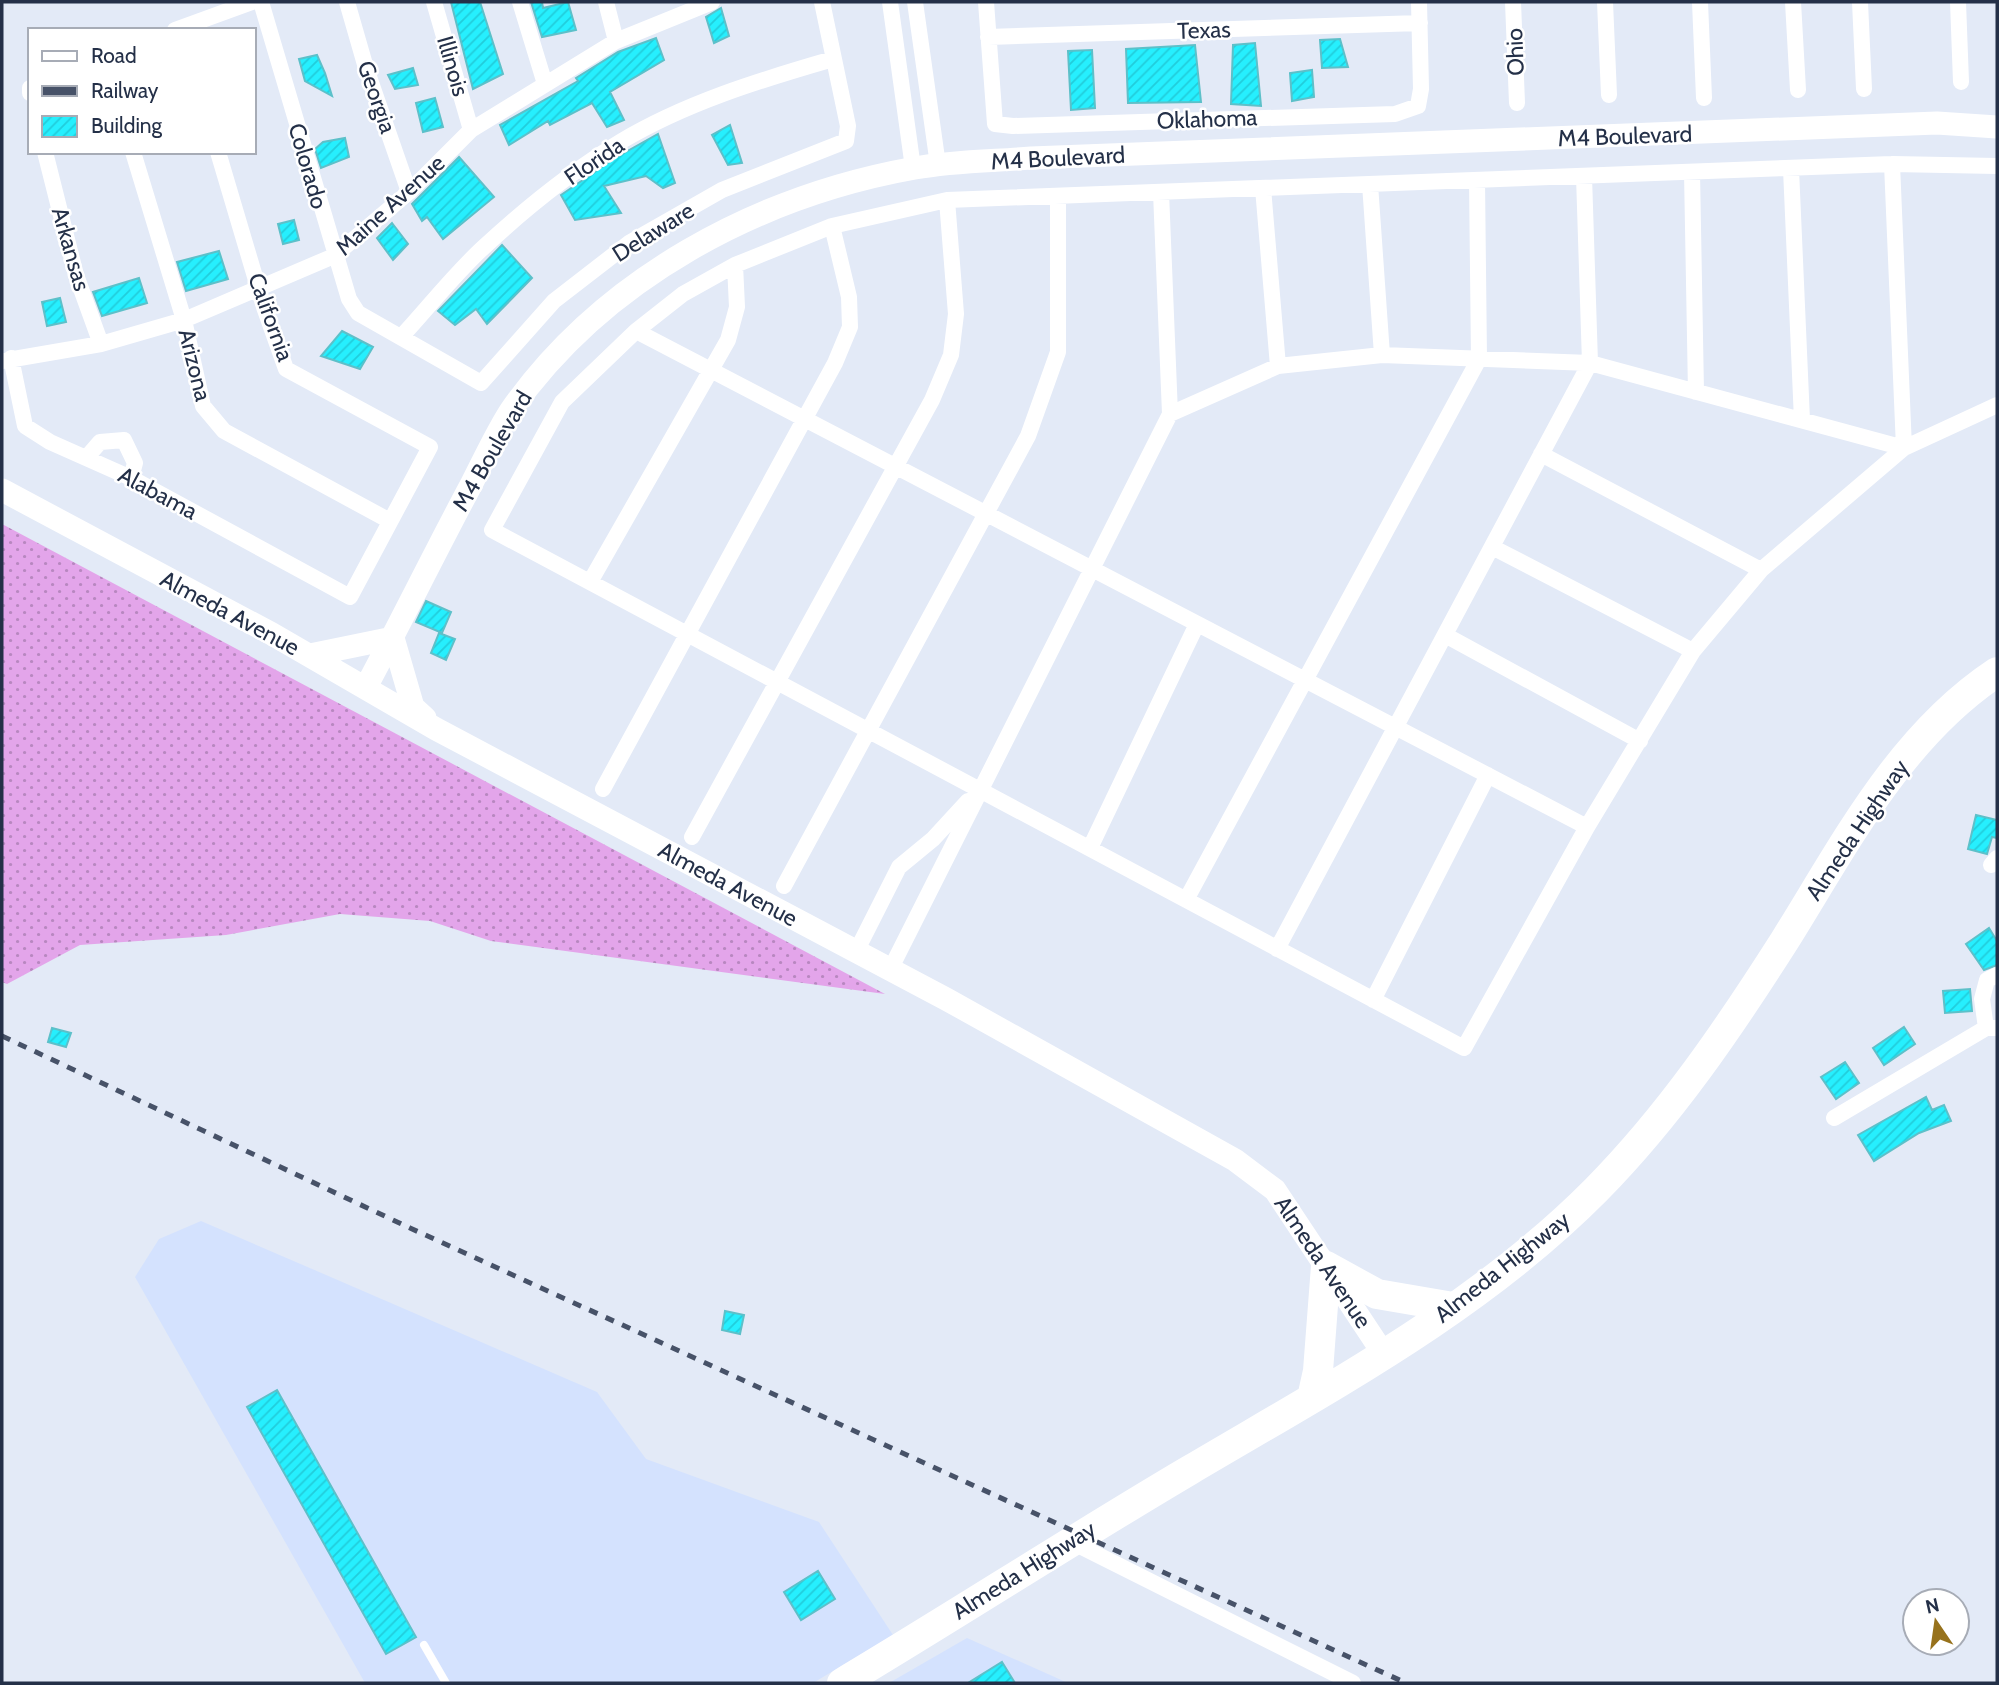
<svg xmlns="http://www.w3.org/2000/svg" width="1999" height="1685" font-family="Cabin,sans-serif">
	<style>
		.built { fill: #d4e2fe }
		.grass { fill: url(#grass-dots) }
		.building { fill: url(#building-hatch); stroke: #5dc0c9; stroke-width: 2 }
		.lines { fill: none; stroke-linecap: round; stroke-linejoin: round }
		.lane { stroke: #fff; stroke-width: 8 }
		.street { stroke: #fff; stroke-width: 16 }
		.secondary { stroke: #fff; stroke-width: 23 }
		.highway { stroke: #fff; stroke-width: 30 }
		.rail { stroke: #475268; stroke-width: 5; stroke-dasharray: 9 9; stroke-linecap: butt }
		.labels { text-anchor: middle; stroke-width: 5; stroke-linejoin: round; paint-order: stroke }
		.street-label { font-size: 23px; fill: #243048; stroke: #fff }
	</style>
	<defs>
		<pattern id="grass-dots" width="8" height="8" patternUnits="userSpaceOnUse" patternTransform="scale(1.75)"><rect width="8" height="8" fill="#e3a5ea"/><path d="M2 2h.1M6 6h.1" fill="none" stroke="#b887c0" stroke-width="1.8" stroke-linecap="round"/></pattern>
		<pattern id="building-hatch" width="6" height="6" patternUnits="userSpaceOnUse" patternTransform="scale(1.75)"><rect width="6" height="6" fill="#26effe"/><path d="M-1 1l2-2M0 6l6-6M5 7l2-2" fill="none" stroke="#22cddb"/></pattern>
	</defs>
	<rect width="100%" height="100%" fill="#e3eaf7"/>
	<path class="built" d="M201 1221 597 1392 646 1459 819 1522 893 1635 813 1683H365L135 1277 159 1239Z
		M967 1638 1068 1683H889Z"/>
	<path class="grass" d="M2 524 885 994 491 941 430 921 340 914 226 935 80 945 7 984 2 982Z"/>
	<path class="building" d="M451 2H480L503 74 473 89Z
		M531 2H542L543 8 568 2 576 30 542 37Z
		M721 8 729 36 714 43 706 17Z
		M656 38 664 60 610 92 624 120 607 127 592 103 550 125 548 121 509 145 500 125 578 81 576 78 618 52Z
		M1340 39 1348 67 1322 68 1320 40Z
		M1255 43 1261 106 1231 104 1233 45Z
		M1195 45 1201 102 1128 103 1126 49Z
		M1092 50 1095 108 1071 110 1068 51Z
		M317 55 325 73 332 96 305 81 299 59Z
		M413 68 418 85 395 89 388 75Z
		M1312 70 1314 97 1292 101 1290 73Z
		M435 98 443 127 423 132 416 103Z
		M730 125 742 163 728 165 712 135Z
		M658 134 675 183 663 188 646 176 604 186 621 213 575 220 561 195 615 158Z
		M345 138 349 157 321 168 315 149 323 142Z
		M459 157 494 197 443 239 427 217 422 221 412 204Z
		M294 220 299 240 283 244 278 224Z
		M392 223 408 244 393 260 377 238Z
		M502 245 532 278 487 324 476 309 455 325 438 311Z
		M219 251 228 279 186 291 177 262Z
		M139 278 147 303 102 316 93 292Z
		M60 298 66 322 47 326 42 302Z
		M342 331 373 347 360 369 321 356Z
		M426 601 451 612 442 633 416 622Z
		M439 633 455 639 446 660 431 653Z
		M1976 815 1997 820V838L1992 837 1987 854 1968 849Z
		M1989 928 1997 941V965L1984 970 1966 944Z
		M1970 989 1972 1011 1945 1013 1943 991Z
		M1904 1027 1915 1044 1884 1065 1873 1048Z
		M52 1028 71 1033 66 1047 48 1042Z
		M1845 1062 1859 1083 1836 1099 1821 1077Z
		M1926 1097 1932 1110 1944 1105 1951 1121 1919 1133 1874 1161 1858 1135Z
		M725 1311 744 1315 740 1334 722 1330Z
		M277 1390 416 1637 386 1654 247 1407Z
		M818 1571 835 1599 801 1620 784 1592Z
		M1002 1662 1015 1683H968Z"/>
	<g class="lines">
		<path class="lane" d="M424 1645 446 1683"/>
		<path class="street" d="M261 2 349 299 358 313 481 383 554 301 629 243 722 190 846 141 848 126 822 2
			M347 2 366 68 409 192
			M434 2 471 130
			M520 2 545 84
			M606 2 616 41
			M890 2 913 168
			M915 2 938 165
			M986 2 995 124 1013 126 1395 114 1418 106 1421 89 1419 2
			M1513 2 1517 103
			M1605 2 1609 95
			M1700 2 1704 98
			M1793 2 1798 90
			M1860 2 1864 89
			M1958 2 1961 82
			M175 30 252 2
			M988 37 1420 23
			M30 88V93
			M45 152 76 275 101 344
			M133 152 184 320 203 406 224 431 390 521
			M1997 166 1892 164 947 200 832 226 735 265 683 294 636 331 562 402 492 530 1464 1048 1587 827 1693 651 1761 570 1904 448 1997 405
			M1791 169 1802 420
			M1692 172 1696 392
			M1370 184 1382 355
			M1263 188 1278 366
			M636 331 1587 827
			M402 336C429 307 455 273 485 246 526 208 572 171 620 142 685 103 760 80 833 59
			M11 358 25 426 50 442 131 478 350 597 430 447 286 369 264 307 218 152
			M2 361 101 344 184 320 334 256 409 192 471 130 616 41 712 2
			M1170 414 1278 366 1382 355 1590 363 1904 448 1892 164
			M1541 454 1761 570
			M87 457 100 442 124 440 135 463 131 478
			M1492 547 1693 651
			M590 582 728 340 737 307 735 265
			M1445 635 1640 741
			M603 789 835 363 850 327 849 297 832 226
			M692 837 932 400 951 355 956 314 947 200
			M1090 848 1197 624
			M1991 865 1997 858
			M784 886 1028 436 1058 352V196
			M1186 900 1479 359 1477 180
			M1277 949 1590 363 1584 176
			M856 952 899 867 933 839 968 801
			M890 970 1170 414 1161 192
			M1373 1000 1488 775
			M1986 1028 1982 999 1987 980 1997 975
			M1834 1118 1986 1028H1997
			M1070 1541 1353 1683"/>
		<path class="secondary" d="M2 490 272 634 436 729 946 999 1235 1160 1275 1190 1385 1356
			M393 638 413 707 425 718
			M310 655 393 638
			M366 687C402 620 435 552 471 485 484 460 496 433 511 410 604 278 758 196 915 168 953 161 993 161 1031 158L1937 123 1997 127"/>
		<path class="highway" d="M1312 1398 1318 1371 1326 1266 1377 1294 1453 1307
			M842 1683C959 1613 1073 1539 1190 1470 1332 1386 1479 1308 1596 1190 1670 1115 1729 1028 1785 940 1845 844 1900 736 1997 672"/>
		<path class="rail" d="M2 1036 410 1228 1406 1683"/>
	</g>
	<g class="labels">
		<g class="street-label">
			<text transform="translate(1204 30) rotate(-2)" y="8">Texas</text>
			<text transform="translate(1515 52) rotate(-92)" y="8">Ohio</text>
			<text transform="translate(453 66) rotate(74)" y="8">Illinois</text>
			<text transform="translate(377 97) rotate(71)" y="8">Georgia</text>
			<text transform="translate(1207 119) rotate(-2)" y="8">Oklahoma</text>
			<text transform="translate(1625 136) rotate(-2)" y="8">M4 Boulevard</text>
			<text transform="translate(1058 158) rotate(-3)" y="8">M4 Boulevard</text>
			<text transform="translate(594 161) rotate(-34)" y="8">Florida</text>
			<text transform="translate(308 166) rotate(74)" y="8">Colorado</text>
			<text transform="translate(390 205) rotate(-42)" y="8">Maine Avenue</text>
			<text transform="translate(653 232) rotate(-32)" y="8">Delaware</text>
			<text transform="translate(71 249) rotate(74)" y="8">Arkansas</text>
			<text transform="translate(271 317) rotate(70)" y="8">California</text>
			<text transform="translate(195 365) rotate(76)" y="8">Arizona</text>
			<text transform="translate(492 451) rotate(-60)" y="8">M4 Boulevard</text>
			<text transform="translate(158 493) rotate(28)" y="8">Alabama</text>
			<text transform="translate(230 613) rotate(28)" y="8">Almeda Avenue</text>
			<text transform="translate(1857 830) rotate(-56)" y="8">Almeda Highway</text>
			<text transform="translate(728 884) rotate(28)" y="8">Almeda Avenue</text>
			<text transform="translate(1323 1262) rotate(56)" y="8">Almeda Avenue</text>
			<text transform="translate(1502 1267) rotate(-38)" y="8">Almeda Highway</text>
			<text transform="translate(1024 1570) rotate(-32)" y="8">Almeda Highway</text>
		</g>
	</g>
	<rect width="1999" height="1685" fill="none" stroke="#243048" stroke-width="7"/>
	<rect x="28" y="28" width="228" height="126" fill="#ffffff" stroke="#a7acb6" stroke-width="2"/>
	<rect x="42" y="51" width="35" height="10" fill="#ffffff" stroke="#a7acb6" stroke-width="2"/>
	<text x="91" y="63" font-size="21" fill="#243048">Road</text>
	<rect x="42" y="86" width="35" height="10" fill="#475268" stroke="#a7acb6" stroke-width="2"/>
	<text x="91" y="98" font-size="21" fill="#243048">Railway</text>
	<rect x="42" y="116" width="35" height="21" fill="url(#building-hatch)" stroke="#a7acb6" stroke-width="2"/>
	<text x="91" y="133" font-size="21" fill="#243048">Building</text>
	<g transform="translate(1936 1622) rotate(347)"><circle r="33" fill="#ffffff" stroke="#a7acb6" stroke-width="2"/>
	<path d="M0-5L12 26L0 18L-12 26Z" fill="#97721c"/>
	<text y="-10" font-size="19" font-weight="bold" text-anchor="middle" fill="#243048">N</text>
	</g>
</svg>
